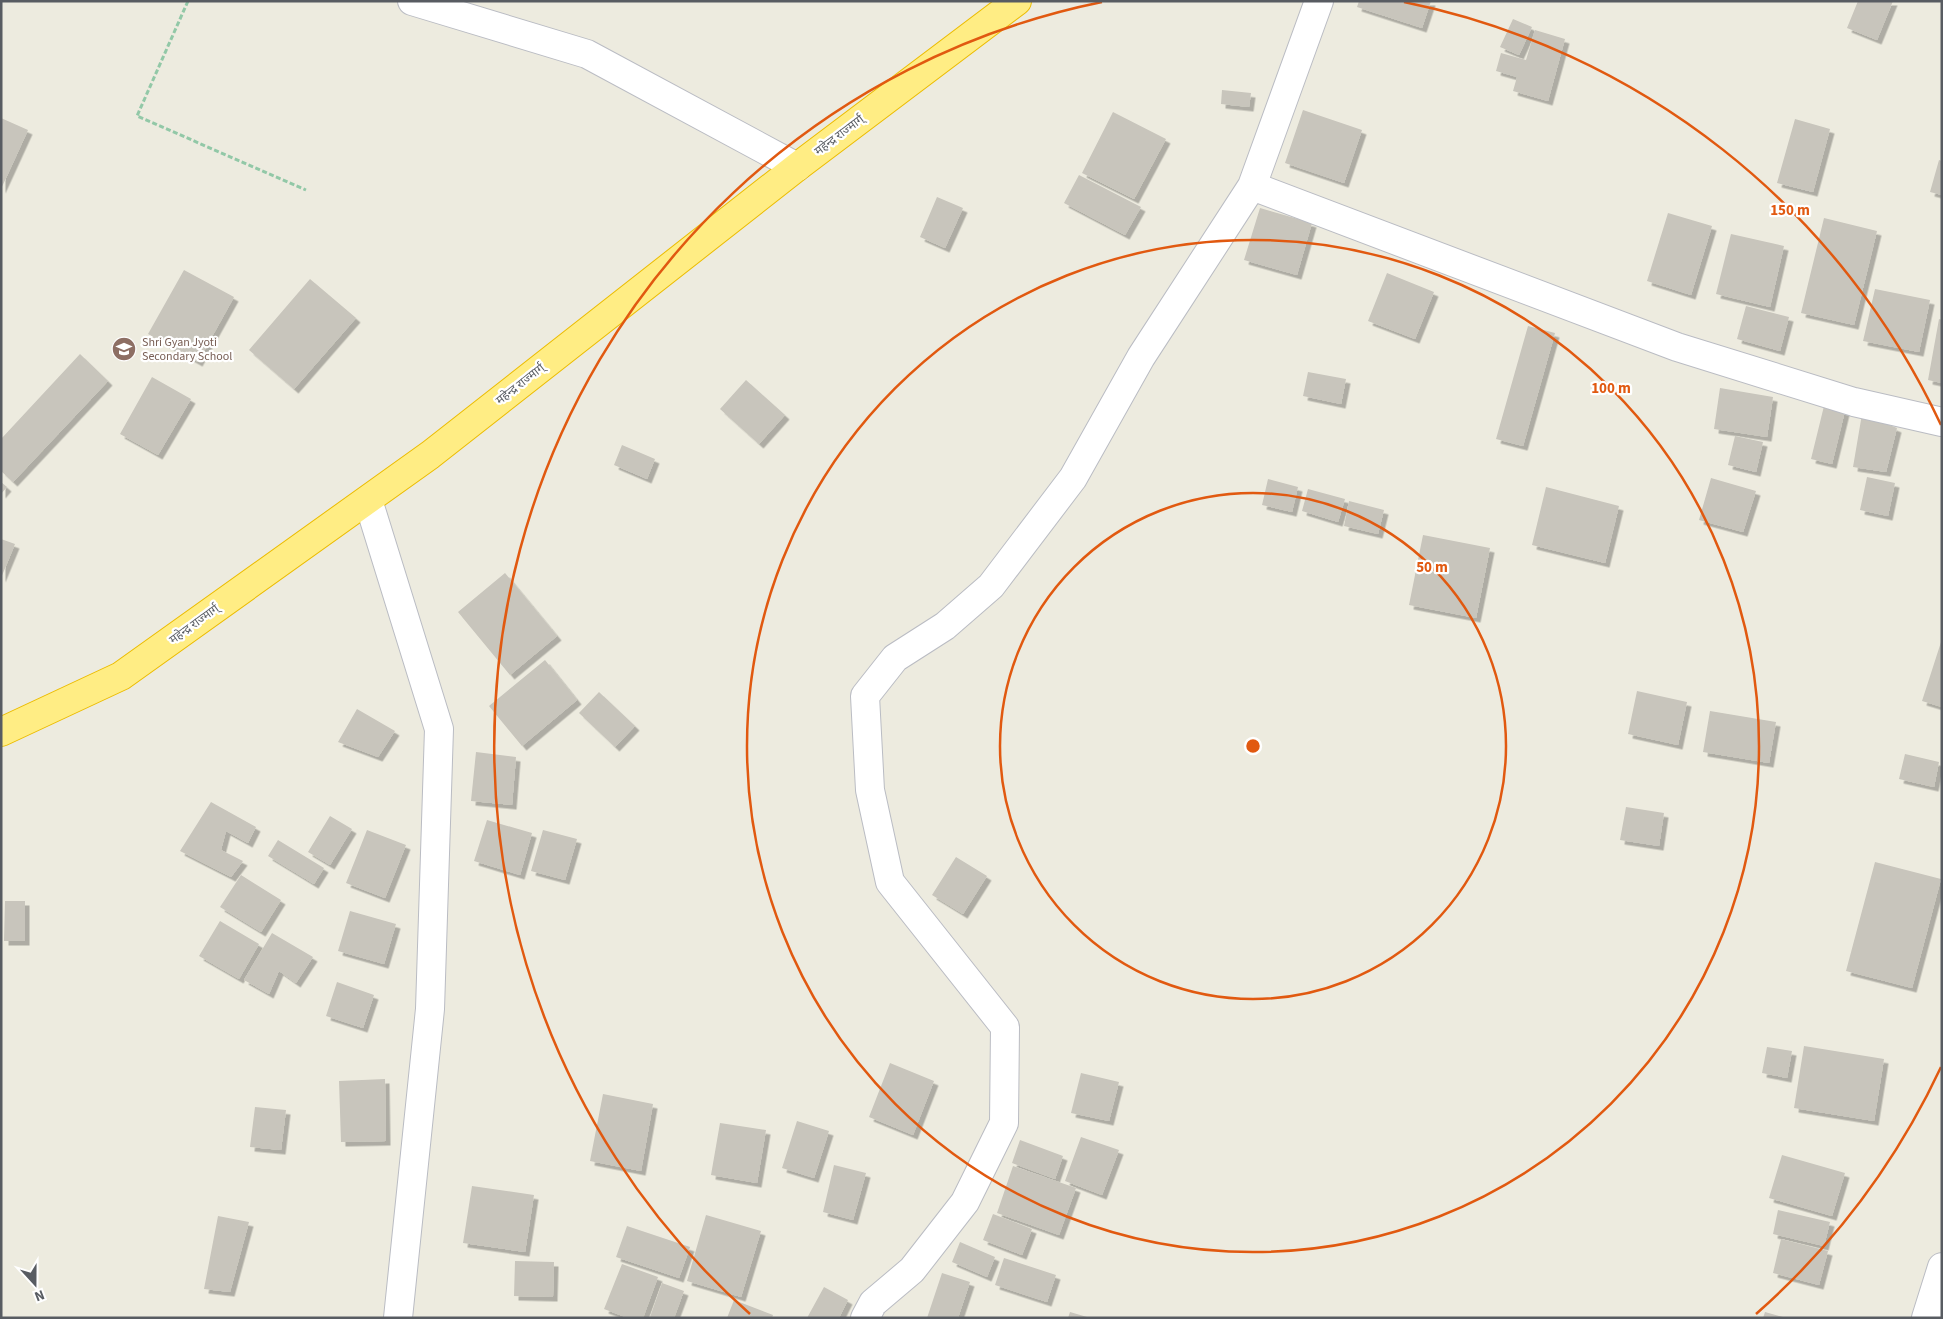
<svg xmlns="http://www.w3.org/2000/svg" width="1943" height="1319" font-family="'Source Sans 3','Noto Sans Devanagari',sans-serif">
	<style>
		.building { fill: #c8c5bc; filter: url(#shadow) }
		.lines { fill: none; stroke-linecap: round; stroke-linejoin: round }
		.minor-casing { stroke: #babcc3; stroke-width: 30 }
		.highway-casing { stroke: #ecbc00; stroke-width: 30 }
		.path { stroke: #92c8a7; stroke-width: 3; stroke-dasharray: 5 2.5; stroke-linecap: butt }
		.minor { stroke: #fff; stroke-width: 28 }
		.highway { stroke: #ffed84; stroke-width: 28 }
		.ring { fill: none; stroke: #e15910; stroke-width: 2.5 }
		.labels { text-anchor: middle; stroke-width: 4.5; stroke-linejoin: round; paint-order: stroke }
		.street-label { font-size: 12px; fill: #585c62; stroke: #fff }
		.education-label { font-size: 12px; fill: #785e54; stroke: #fff; text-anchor: start }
		.centre { fill: #e15910; stroke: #fff; stroke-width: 2.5 }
		.ring-label { font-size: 15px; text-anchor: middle; font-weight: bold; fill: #e15910; stroke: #fff; stroke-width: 4.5; stroke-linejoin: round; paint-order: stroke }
	</style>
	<defs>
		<filter id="shadow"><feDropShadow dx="4.5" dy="4.5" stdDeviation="0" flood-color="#0004"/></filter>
	</defs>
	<rect width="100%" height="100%" fill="#edebdf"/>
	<path class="building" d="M1359 1H1431L1422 28 1357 7Z
		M1858 1H1893L1877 40 1847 28Z
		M1513 19 1532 27 1519 55 1500 47Z
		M1535 30 1565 39 1548 101 1513 91 1517 77 1496 71 1501 53 1526 60Z
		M1222 90 1251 93 1249 107 1221 104Z
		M1303 110 1362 130 1344 183 1285 163Z
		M1113 112 1166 139 1134 199 1082 173Z
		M1 118 28 130 1 189Z
		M1795 119 1830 129 1813 192 1777 183Z
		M1939 160 1942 161V195L1930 192Z
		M1079 175 1141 207 1125 235 1064 203Z
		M937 197 963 208 945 248 920 237Z
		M1260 208 1312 223 1297 275 1244 260Z
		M1668 213 1712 226 1691 295 1647 281Z
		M1824 218 1877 231 1854 325 1801 313Z
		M1731 234 1784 246 1770 307 1716 294Z
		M184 270 234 297 198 362 148 334Z
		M1387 273 1434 292 1415 339 1368 321Z
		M310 279 356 318 294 389 249 350Z
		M1875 289 1930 300 1919 352 1863 341Z
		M1746 306 1789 317 1780 351 1737 339Z
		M1939 319 1942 320V383L1928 380Z
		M1528 326 1555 333 1523 446 1496 439Z
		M80 354 108 381 13 482 1 471V439Z
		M1308 372 1346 379 1341 404 1303 396Z
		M152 377 191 399 158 455 120 434Z
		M746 380 785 415 759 444 720 409Z
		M1720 388 1773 397 1767 437 1714 429Z
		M1824 406 1845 411 1832 464 1811 459Z
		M1862 414 1897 428 1886 472 1853 467Z
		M1735 436 1763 442 1756 472 1728 465Z
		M622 445 655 459 647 479 614 465Z
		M1867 477 1895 483 1888 516 1860 510Z
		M1711 478 1756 491 1743 532 1699 520Z
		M1268 479 1298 487 1292 512 1262 505Z
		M1 482 7 487 1 494Z
		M1546 487 1619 506 1605 563 1532 545Z
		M1308 489 1345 499 1338 522 1302 511Z
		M1349 501 1384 510 1378 534 1344 526Z
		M1423 535 1490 548 1476 618 1409 605Z
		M1 539 15 544 1 578Z
		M505 573 557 636 510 675 458 612Z
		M1942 639V707L1922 701Z
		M545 660 577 700 522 746 489 706Z
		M1637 691 1687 702 1678 745 1628 734Z
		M599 692 635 726 615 747 579 713Z
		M357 709 395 731 378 757 338 742Z
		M1710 711 1776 722 1769 763 1703 752Z
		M476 752 516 757 512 805 471 801Z
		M1905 754 1939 762 1934 787 1899 779Z
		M211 802 256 827 248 843 226 831 221 850 243 861 231 877 180 851Z
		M1626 807 1664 813 1659 846 1620 840Z
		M330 816 352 829 330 865 308 852Z
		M487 820 532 833 520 875 474 861Z
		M367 830 406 845 385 898 346 883Z
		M543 830 577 839 565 880 531 871Z
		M278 840 324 868 314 884 268 856Z
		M956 857 987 876 963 914 932 895Z
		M1875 862 1941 879 1912 988 1846 971Z
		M241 875 281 900 261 932 220 907Z
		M5 901H25V941H4Z
		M350 911 396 924 384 964 338 951Z
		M220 921 259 944 239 979 199 956Z
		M272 933 313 957 296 983 279 971 269 994 244 980Z
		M337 982 374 995 363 1028 326 1016Z
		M1804 1046 1884 1059 1874 1121 1794 1108Z
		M1767 1047 1792 1051 1787 1078 1762 1073Z
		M890 1063 934 1081 913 1135 869 1117Z
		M1081 1073 1119 1082 1109 1121 1071 1113Z
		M385 1079 386 1141 341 1142 339 1081Z
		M603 1094 653 1104 641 1171 590 1161Z
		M255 1107 286 1110 281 1150 250 1147Z
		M797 1121 829 1131 814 1178 782 1168Z
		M720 1123 766 1130 757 1183 711 1175Z
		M1081 1137 1119 1150 1102 1195 1065 1181Z
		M1020 1140 1063 1156 1055 1179 1012 1163Z
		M1782 1155 1845 1173 1832 1216 1769 1198Z
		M834 1165 866 1173 853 1220 823 1212Z
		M1013 1166 1076 1188 1059 1235 997 1213Z
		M472 1186 534 1195 525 1252 463 1243Z
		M1778 1210 1830 1222 1824 1246 1773 1234Z
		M993 1214 1032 1229 1022 1255 983 1240Z
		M706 1215 761 1231 741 1297 687 1281Z
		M218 1216 249 1222 230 1292 204 1289Z
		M627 1226 690 1247 679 1278 616 1257Z
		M1781 1239 1828 1251 1819 1285 1773 1273Z
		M960 1242 995 1257 987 1277 952 1262Z
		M1004 1258 1056 1275 1047 1302 995 1285Z
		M515 1261 554 1262 553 1297 514 1296Z
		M622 1264 658 1277 643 1318H628L604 1309Z
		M942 1273 970 1282 958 1318H927Z
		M662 1283 684 1291 674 1318 650 1317Z
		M824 1287 848 1300 839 1318H807Z
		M734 1300 773 1315 772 1318H727Z
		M1070 1312 1087 1317V1318H1068Z
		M1765 1312 1783 1317V1318H1763Z"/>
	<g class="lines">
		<g class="minor-casing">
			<path id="minor" d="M412 1 587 54 797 167
				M1252 186 1677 347 1854 402 1942 422
				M368 500 439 729 430 1009 398 1318
				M865 1318 873 1303 912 1270 965 1202 1004 1123 1005 1027 890 882 870 790 865 696 895 658 945 626 991 586 1073 478 1141 357 1252 186 1319 1
				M1926 1318 1942 1267"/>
		</g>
		<g class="highway-casing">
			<path id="highway" d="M1 732 121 676 430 455 797 167 1017 1"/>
		</g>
		<path class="path" d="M188 1 137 116 306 190"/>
		<use href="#minor" class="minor"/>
		<use href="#highway" class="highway"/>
	</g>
	<g class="ring">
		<circle cx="1253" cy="746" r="253"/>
		<circle cx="1253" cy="746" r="506"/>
		<path d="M1941 1067A759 759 0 0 1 1756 1314M750 1314A759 759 0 0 1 1102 2M1404 2A759 759 0 0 1 1941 425"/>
	</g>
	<defs>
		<g id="university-disc" transform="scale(1.25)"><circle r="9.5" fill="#8d6e63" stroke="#fff"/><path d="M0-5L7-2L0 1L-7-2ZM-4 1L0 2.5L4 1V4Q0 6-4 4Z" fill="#fff"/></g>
	</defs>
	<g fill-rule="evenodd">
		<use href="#university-disc" x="124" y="349"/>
	</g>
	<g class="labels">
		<g class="street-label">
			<text transform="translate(839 135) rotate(-37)" y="4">महेन्द्र राज्मार्ग्</text>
			<text transform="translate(520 384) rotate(-38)" y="4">महेन्द्र राज्मार्ग्</text>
			<text transform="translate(194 624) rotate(-36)" y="4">महेन्द्र राज्मार्ग्</text>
		</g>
		<g class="education-label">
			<text x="142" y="346">Shri Gyan Jyoti<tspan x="142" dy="14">Secondary School</tspan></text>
		</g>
	</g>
	<circle cx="1253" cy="746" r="8" class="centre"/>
	<g class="ring-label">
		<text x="1790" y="215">150 m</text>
		<text x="1611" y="393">100 m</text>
		<text x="1432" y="572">50 m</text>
	</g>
	<rect width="1943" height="1319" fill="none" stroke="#585c62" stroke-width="5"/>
	<g transform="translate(35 1284) rotate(159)" stroke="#ffffff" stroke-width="4" paint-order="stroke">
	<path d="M0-4L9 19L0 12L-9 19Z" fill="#585c62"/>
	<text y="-8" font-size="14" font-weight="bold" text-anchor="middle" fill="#585c62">N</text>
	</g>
</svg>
